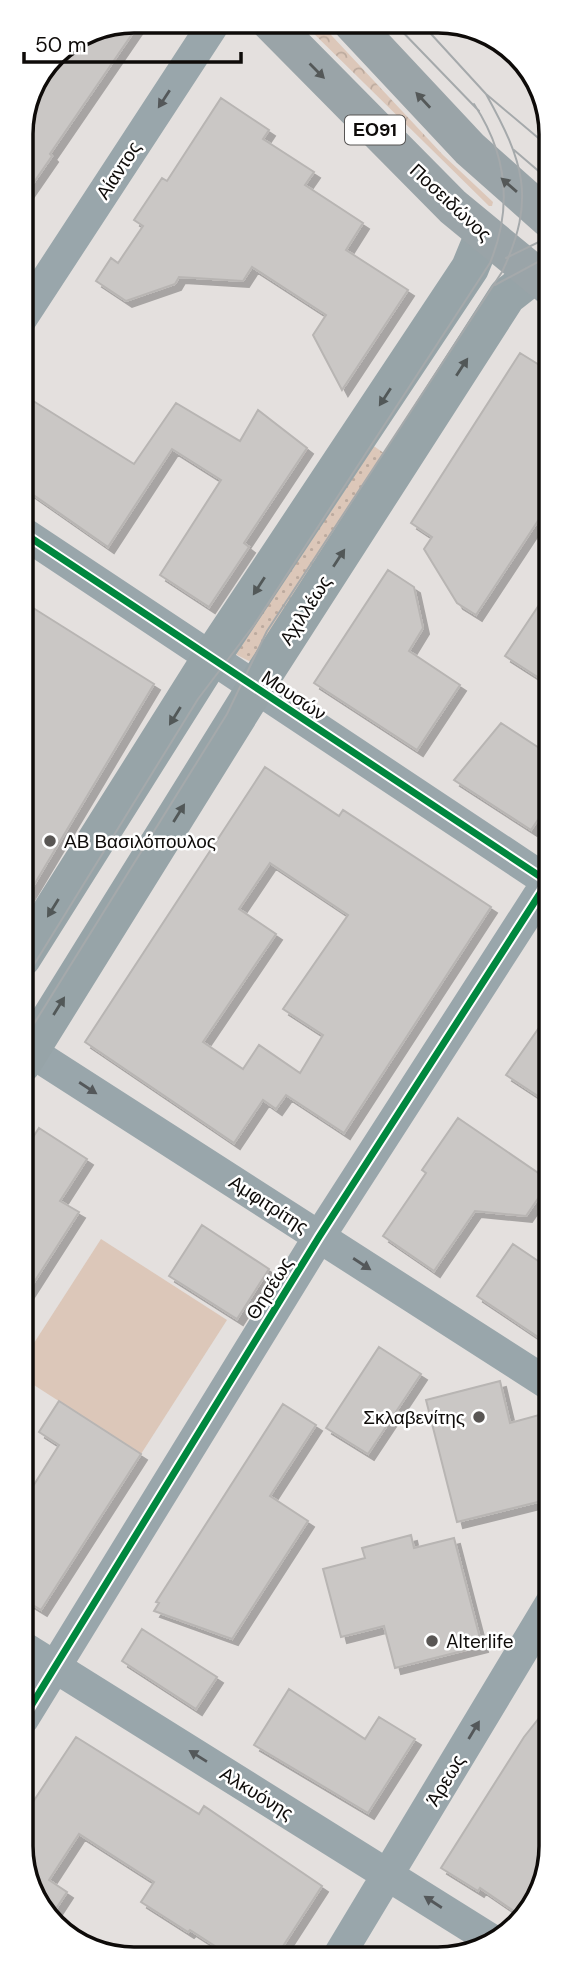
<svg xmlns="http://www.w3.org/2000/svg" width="572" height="1980" font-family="'DM Sans',sans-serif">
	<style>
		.grass { fill: url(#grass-dots) }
		.forest { fill: url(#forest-crowns) }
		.garden { fill: #dcc7b9 }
		.building { fill: #cac7c5; stroke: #b8b5b3; stroke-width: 2; fill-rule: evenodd; filter: url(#shadow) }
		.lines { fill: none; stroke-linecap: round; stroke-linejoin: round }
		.minor { stroke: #99a6ab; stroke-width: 32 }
		.secondary { stroke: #97a4a8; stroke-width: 38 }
		.trunk { stroke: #9aa4a8; stroke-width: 38 }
		.tram { stroke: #a5a9ab; stroke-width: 2 }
		.cycleway-casing { stroke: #fff; stroke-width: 11 }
		.cycleway { stroke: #00873e; stroke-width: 7 }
		.oneway { fill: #545858 }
		.oneway2 { fill: #54585a }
		.oneway3 { fill: #525858 }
		.poi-dot { fill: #595654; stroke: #fff; stroke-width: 2.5 }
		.labels { text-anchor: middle; stroke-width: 5; stroke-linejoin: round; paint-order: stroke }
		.shield { fill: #fff; stroke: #565453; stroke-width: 2 }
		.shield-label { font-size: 18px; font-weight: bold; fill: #0e0b09 }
		.street-label { font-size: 19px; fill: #0e0b09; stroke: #fff }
		.poi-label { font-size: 19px; fill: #0e0b09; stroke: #fff; text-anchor: start }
		.rim { fill: none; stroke: #0e0b09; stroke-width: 3.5 }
	</style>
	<defs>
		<pattern id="grass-dots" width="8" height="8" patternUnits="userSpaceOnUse" patternTransform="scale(1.75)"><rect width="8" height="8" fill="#dcc7b9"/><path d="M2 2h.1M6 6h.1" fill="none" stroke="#bcaa9e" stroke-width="1.8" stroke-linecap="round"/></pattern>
		<pattern id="forest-crowns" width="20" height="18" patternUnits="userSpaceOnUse" patternTransform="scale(1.75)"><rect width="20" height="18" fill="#dcc7b9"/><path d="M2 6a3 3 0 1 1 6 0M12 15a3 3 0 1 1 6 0" fill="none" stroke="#bcaa9e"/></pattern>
		<filter id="shadow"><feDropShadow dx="6" dy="6" stdDeviation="0" flood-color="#0004"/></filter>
	</defs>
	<rect width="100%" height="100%" fill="#e4e0de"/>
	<path class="grass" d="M368 442 388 456 255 664 237 655 231 647Z"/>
	<path class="forest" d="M302 22H319L443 155 493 202 492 206H489Z"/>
	<path class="garden" d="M101 1239 227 1320 141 1454 23 1378V1360Z"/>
	<path class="building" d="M134 21H141L50 154 52 156 21 201V127L54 54Z
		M221 98 269 130 263 139 314 172 305 185 363 223 346 250 408 290 342 390 313 335 326 315 252 267 243 281 179 277 175 284 126 301 96 281 111 258 118 263 143 226 134 220 162 178 167 181Z
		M520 353 549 371V504L476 615 457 603 424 549 432 537 411 523Z
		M22 394 134 464 176 403 240 441 258 410 307 448 244 543 249 547 209 607 160 575 221 480 172 449 108 547 22 487Z
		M388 570 414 587 423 628 409 651 460 685 417 750 314 683Z
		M549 590V653L550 685 505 656Z
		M22 601 154 684 22 905Z
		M501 723 550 755V802L531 830 454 780Z
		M265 767 339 816 343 810 491 907 344 1133 286 1095 276 1109 263 1100 234 1143 85 1042ZM270 863 348 915 283 1009 323 1035 300 1073 259 1045 243 1069 203 1042 276 934 239 909Z
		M550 1012V1104L506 1075Z
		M458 1118 550 1181 526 1216 475 1211 434 1271 383 1236 426 1173 422 1170Z
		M39 1128 87 1159 60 1201 79 1212 22 1301V1154Z
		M202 1225 269 1269 237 1319 169 1276Z
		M513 1244 550 1269V1345L477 1296Z
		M379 1347 421 1374 368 1454 326 1428Z
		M500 1381 510 1423 550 1412V1499L457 1522 426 1400Z
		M59 1401 141 1454 41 1610 23 1599V1502L59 1445 39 1432Z
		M283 1404 316 1425 270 1496 308 1521 232 1639 154 1611 159 1603 156 1602Z
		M411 1535 414 1548 454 1538 482 1646 395 1668 384 1626 341 1637 323 1569 365 1558 362 1548Z
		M142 1629 217 1677 196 1709 122 1661Z
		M289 1689 365 1739 379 1717 415 1739 368 1813 254 1745Z
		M551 1703V1853L524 1918 480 1888 478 1891 441 1868 524 1737Z
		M76 1737 199 1814 204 1806 322 1886 276 1957H232L190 1930 188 1932 141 1902 154 1882 79 1834 49 1880 67 1892 50 1918 23 1867V1817Z"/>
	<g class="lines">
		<path class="minor" d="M21 319 215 22
			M22 532 550 883
			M22 1046 550 1385
			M23 1647 490 1939
			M23 1719 319 1237 550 878
			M338 1957 551 1603"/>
		<path class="secondary" d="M22 958 211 658 470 268 484 234
			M22 1064 266 671 507 296 535 274"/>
		<path class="trunk" d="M270 22 453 207 549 286
			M352 23 470 149 549 219"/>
		<path class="tram" d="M394 23 479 111
			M421 23 486 94 549 147
			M514 150 549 180
			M506 258 549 237
			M495 285 549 256
			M22 984 198 699 254 625 490 263C513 207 507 154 474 104
			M22 1043 227 714 267 631 502 272C537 198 523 161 486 94"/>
		<g class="cycleway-casing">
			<path id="cycleway" d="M22 532 550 883
				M23 1719 319 1237 550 878"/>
		</g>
		<use href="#cycleway" class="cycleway"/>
	</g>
	<defs><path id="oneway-solid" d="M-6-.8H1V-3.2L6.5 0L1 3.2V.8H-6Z" transform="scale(1.75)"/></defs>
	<g class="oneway">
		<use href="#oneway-solid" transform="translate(317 71) rotate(45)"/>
		<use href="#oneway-solid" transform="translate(423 100) rotate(-133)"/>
		<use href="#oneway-solid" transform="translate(509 185) rotate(-139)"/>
	</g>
	<g class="oneway2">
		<use href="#oneway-solid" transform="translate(164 99) rotate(123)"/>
		<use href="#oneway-solid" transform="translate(88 1088) rotate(33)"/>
		<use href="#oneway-solid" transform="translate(362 1264) rotate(33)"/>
		<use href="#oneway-solid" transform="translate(474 1730) rotate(-59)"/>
		<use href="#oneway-solid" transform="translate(198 1756) rotate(-148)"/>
		<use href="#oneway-solid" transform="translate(433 1902) rotate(-147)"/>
	</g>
	<g class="oneway3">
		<use href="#oneway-solid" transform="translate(462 367) rotate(-57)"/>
		<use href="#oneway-solid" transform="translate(385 397) rotate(123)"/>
		<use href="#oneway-solid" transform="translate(339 558) rotate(-57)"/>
		<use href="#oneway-solid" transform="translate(259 586) rotate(123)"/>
		<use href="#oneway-solid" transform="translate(175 716) rotate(122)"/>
		<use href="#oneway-solid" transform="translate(179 813) rotate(-58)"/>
		<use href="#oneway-solid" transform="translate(53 908) rotate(122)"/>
		<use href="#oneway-solid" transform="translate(59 1006) rotate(-58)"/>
	</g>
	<g class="poi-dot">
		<circle cx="50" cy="841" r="7"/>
		<circle cx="479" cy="1417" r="7"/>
		<circle cx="432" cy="1641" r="7"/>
	</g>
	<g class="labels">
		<rect class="shield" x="345" y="115.5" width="60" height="29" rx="5"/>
		<g class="shield-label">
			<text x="375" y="136">ΕΟ91</text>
		</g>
		<g class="street-label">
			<text transform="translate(118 170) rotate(-57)" y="7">Αίαντος</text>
			<text transform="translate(451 202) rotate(43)" y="7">Ποσειδώνος</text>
			<text transform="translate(305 610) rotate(-57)" y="7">Αχιλλέως</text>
			<text transform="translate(294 695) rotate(34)" y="7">Μουσών</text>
			<text transform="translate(269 1204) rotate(33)" y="7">Αμφιτρίτης</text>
			<text transform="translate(269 1288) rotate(-58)" y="7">Θησέως</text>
			<text transform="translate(445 1780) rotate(-59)" y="7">Άρεως</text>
			<text transform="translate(257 1793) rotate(32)" y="7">Αλκυόνης</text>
		</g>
		<g class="poi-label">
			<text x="64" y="848">ΑΒ Βασιλόπουλος</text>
			<text x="465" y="1424" text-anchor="end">Σκλαβενίτης</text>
			<text x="446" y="1648">Alterlife</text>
		</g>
	</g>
	<path d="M0 0H572V1980H0ZM134 33H438A101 101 0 0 1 539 134V1846A101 101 0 0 1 438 1947H134A101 101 0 0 1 33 1846V134A101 101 0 0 1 134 33Z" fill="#fff" fill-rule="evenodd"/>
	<path class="rim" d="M134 33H438A101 101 0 0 1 539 134V1846A101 101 0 0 1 438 1947H134A101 101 0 0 1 33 1846V134A101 101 0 0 1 134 33Z"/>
	<path d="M24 52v10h217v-10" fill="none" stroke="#0e0b09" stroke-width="3.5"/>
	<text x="35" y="52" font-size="21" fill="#0e0b09" stroke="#ffffff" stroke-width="5" paint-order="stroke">50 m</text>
</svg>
